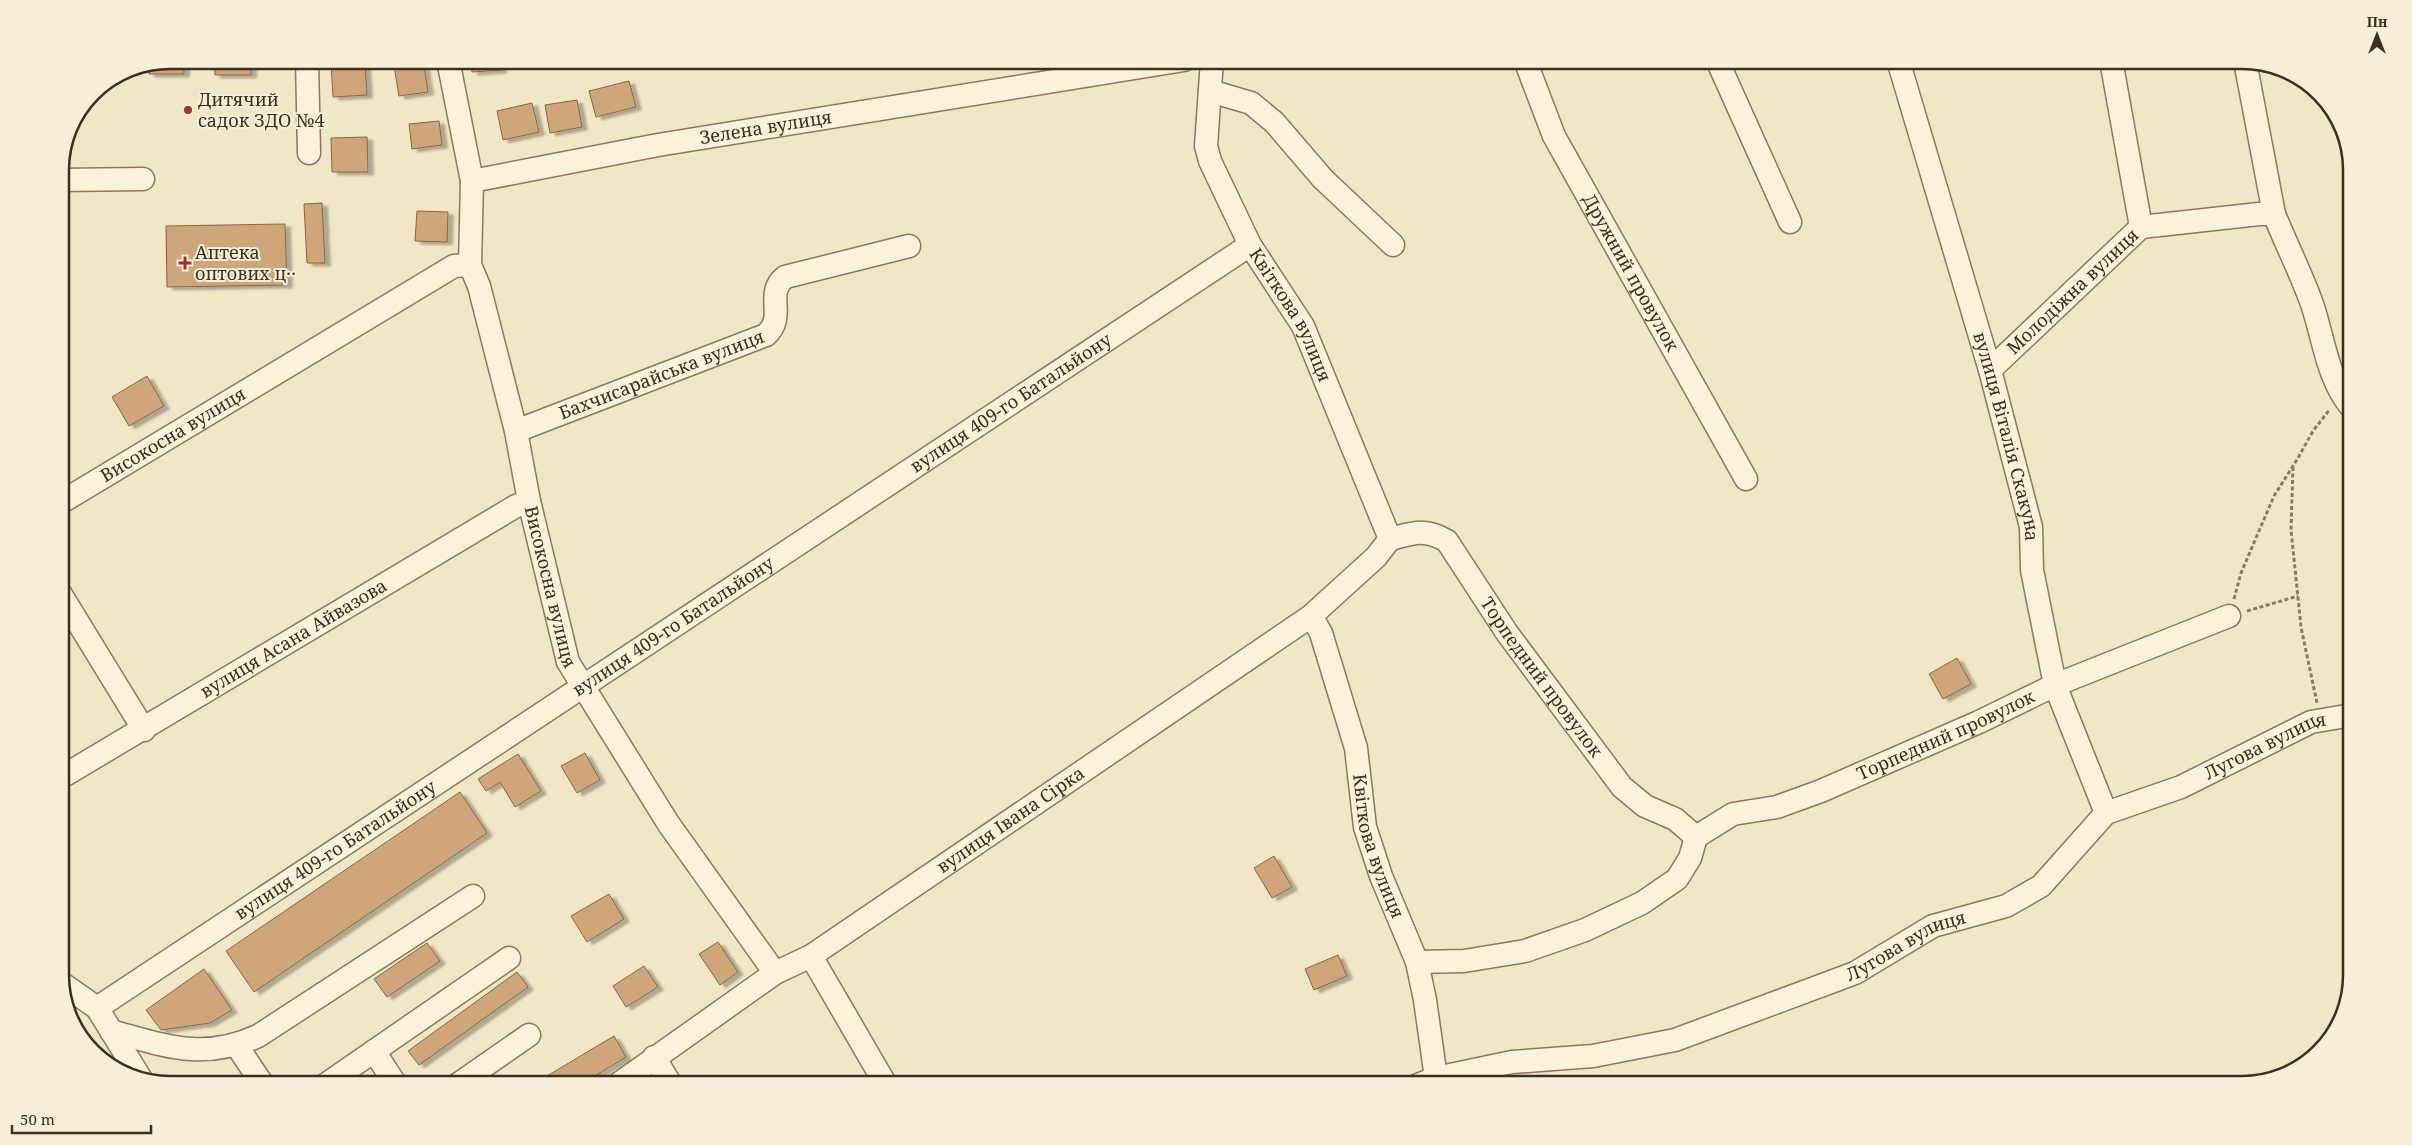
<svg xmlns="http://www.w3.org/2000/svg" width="2412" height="1145" font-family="'Noto Serif',serif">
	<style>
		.building { fill: #cfa57a; stroke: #8c643f; filter: url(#shadow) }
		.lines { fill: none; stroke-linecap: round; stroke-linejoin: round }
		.minor-casing { stroke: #8c795b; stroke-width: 25 }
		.path { stroke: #8c795b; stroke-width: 3; stroke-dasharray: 4 2.5; stroke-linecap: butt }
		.minor { stroke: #faf3da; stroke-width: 22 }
		.poi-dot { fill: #9e3128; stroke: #f7f0d6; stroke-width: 2 }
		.labels { text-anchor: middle; stroke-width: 4; stroke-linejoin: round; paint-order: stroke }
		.poi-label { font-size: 18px; fill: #3c2f1f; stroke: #f7f0d6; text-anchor: start }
		.street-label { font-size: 18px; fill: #3c2f1f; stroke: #f7f0d6 }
		.rim { fill: none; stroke: #3c2f1f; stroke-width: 2.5 }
	</style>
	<defs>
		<filter id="shadow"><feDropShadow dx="5.5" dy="3" stdDeviation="1" flood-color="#0004"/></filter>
	</defs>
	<rect width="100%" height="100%" fill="#f0e7c6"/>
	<path class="building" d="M170 60H184V74H149V64Z
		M214 60H251V75H215Z
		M393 60H423L428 92 399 96Z
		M471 60H500L501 70 472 72Z
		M365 62 367 95 333 97 331 64Z
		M629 81 636 107 596 117 589 91Z
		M577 100 582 127 550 133 545 105Z
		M532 103 539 132 503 140 497 111Z
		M439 121 442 145 412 149 409 124Z
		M367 137 368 172H332L331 138Z
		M322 203 325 263H307L304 204Z
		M417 211 448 212 447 242 415 241Z
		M285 224 287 285 167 287 166 226Z
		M147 376 164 406 129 426 112 397Z
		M1957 658 1971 684 1943 699 1929 674Z
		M585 753 600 780 577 793 561 766Z
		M518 754 541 791 515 807 500 782 486 791 478 779Z
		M460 792 487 833 254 992 226 951Z
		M1274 856 1292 887 1272 898 1254 868Z
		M609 894 624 919 587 942 571 916Z
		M718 942 738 972 720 985 699 954Z
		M427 943 440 961 387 997 374 979Z
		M1338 955 1347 976 1314 990 1305 969Z
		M644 966 658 987 626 1007 613 986Z
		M204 969 232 1010 210 1023 161 1030 146 1010Z
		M517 972 528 987 419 1065 408 1051Z
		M614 1036 626 1057 580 1085H553L547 1076Z"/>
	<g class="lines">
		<g class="minor-casing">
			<g id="minor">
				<path d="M307 60 309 153"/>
				<path id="s1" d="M448 60 472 181 658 145 1184 60"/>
				<path id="s2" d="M1212 60 1206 146 1210 161 1250 245 1303 326 1390 539"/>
				<path id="s3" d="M1525 60 1554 136 1746 479"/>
				<path d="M1717 60 1790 222"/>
				<path id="s4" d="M1898 60 1990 370 2031 527 2032 570 2055 685 2106 813"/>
				<path d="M2245 61 2274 214"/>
				<path d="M1210 91 1251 103 1274 122 1323 179 1393 245"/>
				<path d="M60 180 143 179"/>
				<path id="s5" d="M472 181 470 265 479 286 516 431 529 501 568 662 668 823 775 973"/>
				<path d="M2141 227 2259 214H2274C2286 244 2301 273 2312 304 2324 339 2327 379 2352 408"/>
				<path id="s6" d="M1990 370 2141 227 2111 60"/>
				<path id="s7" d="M516 431 766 335C787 316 764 294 785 277L909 246"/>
				<path id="s8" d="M60 503 454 266 470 265"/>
				<path id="s9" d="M1390 539C1414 533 1424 528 1447 541L1507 633 1622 787 1645 806 1675 819 1696 837"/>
				<path d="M60 593 144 730"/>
				<path id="s10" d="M1311 616 1321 633 1356 748 1365 827 1381 876 1417 962 1425 1000 1436 1078"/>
				<path id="s11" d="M60 778 516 506 529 501"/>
				<path d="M811 956 886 1085"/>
				<path id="s12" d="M1417 962 1464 961 1525 951 1585 930 1642 903 1677 879 1690 858 1696 837 1733 814 1777 807 1821 791 1979 722 2055 685 2229 616"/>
				<path d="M60 982 97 1008 141 1079"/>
				<path id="s13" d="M97 1008 1250 245"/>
				<path d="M111 1031C166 1046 203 1061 258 1036L473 896"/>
				<path d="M237 1046 263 1085"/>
				<path d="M374 1051 396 1085"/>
				<path d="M654 1057 671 1085"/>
				<path d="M325 1085 509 958"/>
				<path d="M457 1085 529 1035"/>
				<path id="s14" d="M617 1085 775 973 811 956 1311 616 1376 557 1390 539"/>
				<path id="s15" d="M1418 1085 1436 1078 1512 1062 1593 1056 1675 1040 1855 973 1933 926 2006 906 2041 886 2106 813 2181 787 2311 722 2352 715"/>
			</g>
		</g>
		<path class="path" d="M2293 467 2291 530 2301 627 2317 703
			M2234 599 2241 573 2274 496 2298 458 2313 431 2330 409
			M2247 611 2298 596"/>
		<use href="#minor" class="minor"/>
	</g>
	<g class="poi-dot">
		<circle cx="188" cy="110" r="5"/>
		<path d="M182.5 255.5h5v5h5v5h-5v5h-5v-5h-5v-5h5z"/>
	</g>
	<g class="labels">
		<g class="poi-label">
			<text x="198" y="106">Дитячий<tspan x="198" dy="21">садок ЗДО №4</tspan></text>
			<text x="195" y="259">Аптека<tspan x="195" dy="21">оптових ц‥</tspan></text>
		</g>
		<g class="street-label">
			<text dy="6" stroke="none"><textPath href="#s1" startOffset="422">Зелена вулиця</textPath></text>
			<text dy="6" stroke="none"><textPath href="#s3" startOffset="238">Дружний провулок</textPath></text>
			<text dy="6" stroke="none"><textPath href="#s6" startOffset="114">Молодіжна вулиця</textPath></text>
			<text dy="6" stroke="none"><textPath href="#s2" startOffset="276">Квіткова вулиця</textPath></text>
			<text dy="6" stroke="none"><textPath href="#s7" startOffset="156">Бахчисарайська вулиця</textPath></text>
			<text dy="6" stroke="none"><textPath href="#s13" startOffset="1096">вулиця 409-го Батальйону</textPath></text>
			<text dy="6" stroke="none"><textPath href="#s8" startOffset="132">Високосна вулиця</textPath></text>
			<text dy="6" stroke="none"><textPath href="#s4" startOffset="392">вулиця Віталія Скакуна</textPath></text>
			<text dy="6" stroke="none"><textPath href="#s5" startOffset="416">Високосна вулиця</textPath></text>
			<text dy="6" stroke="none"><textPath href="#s13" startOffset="691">вулиця 409-го Батальйону</textPath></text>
			<text dy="6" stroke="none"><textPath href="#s11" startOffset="272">вулиця Асана Айвазова</textPath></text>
			<text dy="6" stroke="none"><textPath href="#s9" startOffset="225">Торпедний провулок</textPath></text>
			<text dy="6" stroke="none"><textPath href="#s12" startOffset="596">Торпедний провулок</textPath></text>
			<text dy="6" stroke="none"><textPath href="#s15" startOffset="932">Лугова вулиця</textPath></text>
			<text dy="6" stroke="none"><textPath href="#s14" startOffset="475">вулиця Івана Сірка</textPath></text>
			<text dy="6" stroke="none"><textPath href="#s10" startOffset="241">Квіткова вулиця</textPath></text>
			<text dy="6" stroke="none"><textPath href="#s13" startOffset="286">вулиця 409-го Батальйону</textPath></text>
			<text dy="6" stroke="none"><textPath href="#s15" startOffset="512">Лугова вулиця</textPath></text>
		</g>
	</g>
	<path d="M0 0H2412V1145H0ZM170 69H2242A101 101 0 0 1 2343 170V975A101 101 0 0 1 2242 1076H170A101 101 0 0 1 69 975V170A101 101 0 0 1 170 69Z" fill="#f7f0d6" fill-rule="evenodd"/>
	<path class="rim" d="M170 69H2242A101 101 0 0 1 2343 170V975A101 101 0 0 1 2242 1076H170A101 101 0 0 1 69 975V170A101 101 0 0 1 170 69Z"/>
	<g transform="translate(2377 35)" stroke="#f7f0d6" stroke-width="4" paint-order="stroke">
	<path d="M0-4L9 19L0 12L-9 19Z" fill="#3c2f1f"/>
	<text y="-8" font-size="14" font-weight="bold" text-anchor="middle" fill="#3c2f1f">Пн</text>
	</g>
	<path d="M12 1125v8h139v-8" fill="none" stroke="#3c2f1f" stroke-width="2.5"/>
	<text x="20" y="1125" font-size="15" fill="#3c2f1f" stroke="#f7f0d6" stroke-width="4" paint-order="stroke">50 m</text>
</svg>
